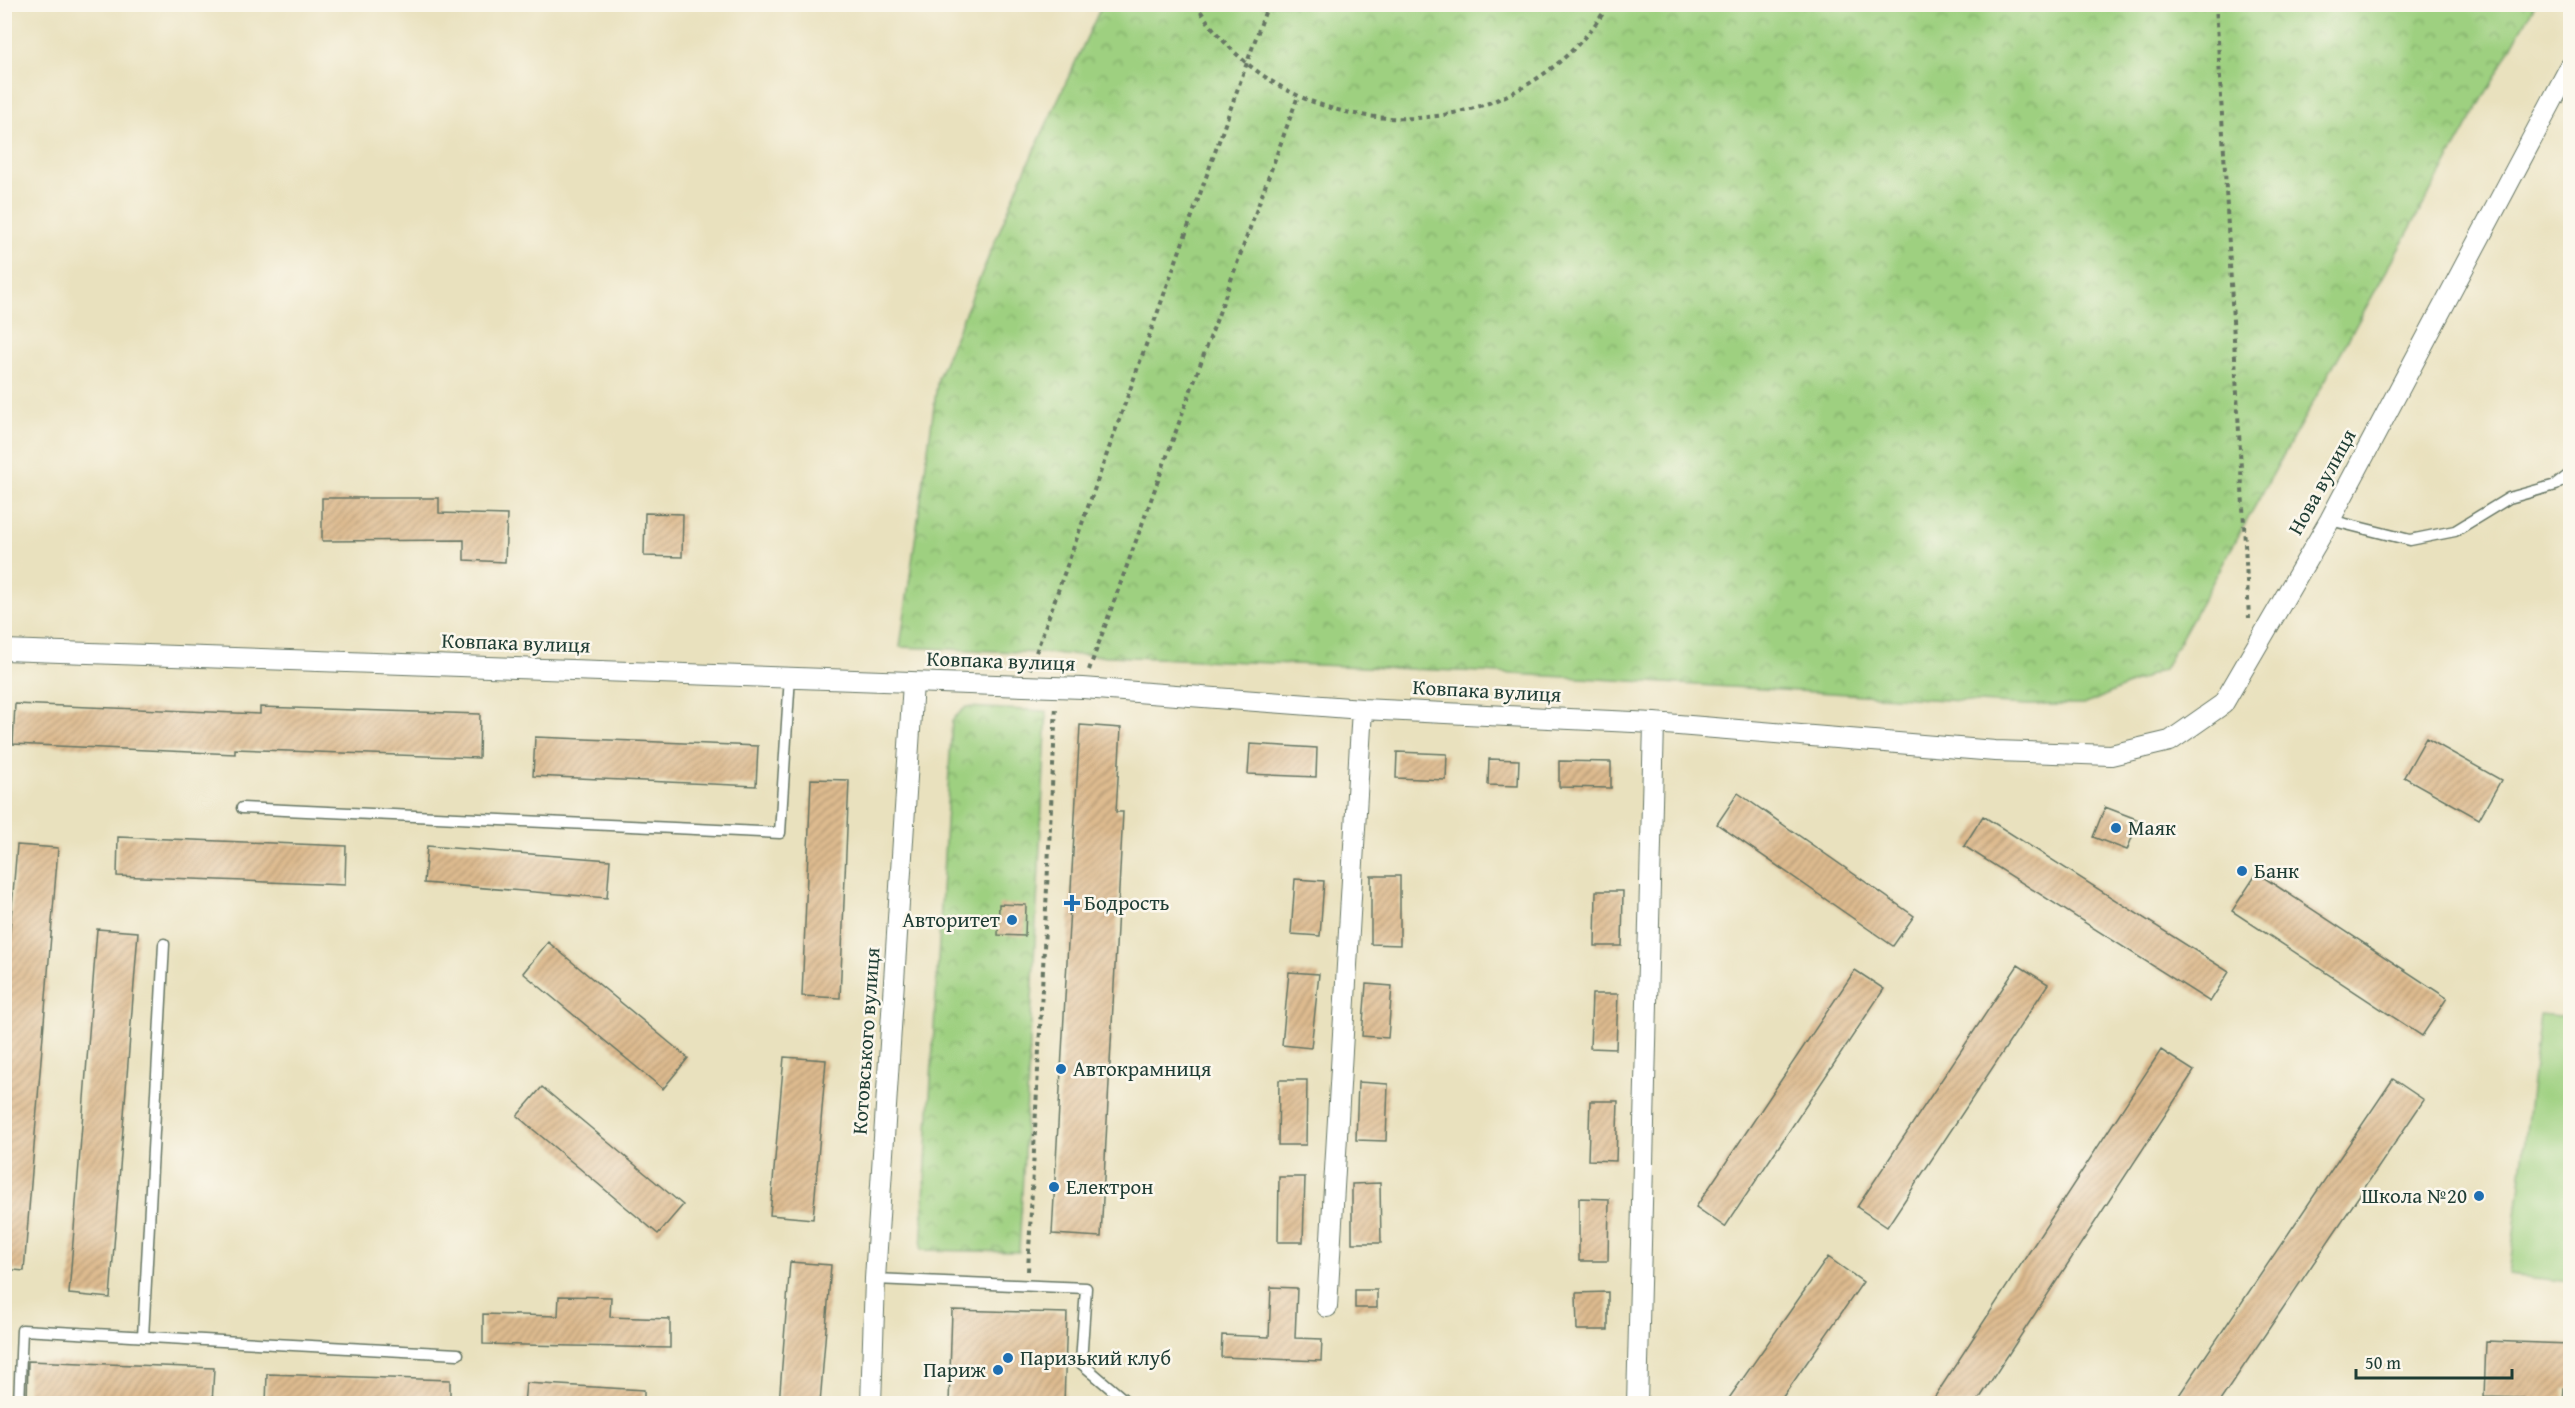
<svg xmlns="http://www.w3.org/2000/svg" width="2575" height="1408" font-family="'Gentium Book Plus',serif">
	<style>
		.green { fill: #9ed080; stroke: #5e865a; stroke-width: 1.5 }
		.park { fill: url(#park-crowns); stroke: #5e865a; stroke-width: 1.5 }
		.building { fill: url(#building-hatch) }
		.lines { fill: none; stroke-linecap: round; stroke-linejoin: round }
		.service-casing { stroke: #667664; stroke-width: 13 }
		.minor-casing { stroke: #667664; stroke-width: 22 }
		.path { stroke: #667664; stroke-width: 4; stroke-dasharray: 4.5 4.5; stroke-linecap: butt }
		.service { stroke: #fff; stroke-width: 10 }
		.minor { stroke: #fff; stroke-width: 20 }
		.poi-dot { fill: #1f6fb2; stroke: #fbf7ec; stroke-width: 2 }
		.labels { text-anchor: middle; stroke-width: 5; stroke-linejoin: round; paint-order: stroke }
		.street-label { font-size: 21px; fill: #1f3d34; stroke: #fbf7ec }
		.poi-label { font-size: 21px; fill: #1f3d34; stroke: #fbf7ec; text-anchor: start }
	</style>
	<defs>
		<pattern id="park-crowns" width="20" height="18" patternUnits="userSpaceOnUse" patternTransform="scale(1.5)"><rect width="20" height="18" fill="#9ed080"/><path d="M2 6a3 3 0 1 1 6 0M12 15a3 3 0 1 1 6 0" fill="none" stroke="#80aa6a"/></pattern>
		<pattern id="building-hatch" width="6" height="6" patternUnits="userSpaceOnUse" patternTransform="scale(1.5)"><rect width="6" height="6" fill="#debb8f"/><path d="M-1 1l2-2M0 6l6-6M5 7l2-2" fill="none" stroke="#b39976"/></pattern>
	</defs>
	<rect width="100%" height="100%" fill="#fbf7ec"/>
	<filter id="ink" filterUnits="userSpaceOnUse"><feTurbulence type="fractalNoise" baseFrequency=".0167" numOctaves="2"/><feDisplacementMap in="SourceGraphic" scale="12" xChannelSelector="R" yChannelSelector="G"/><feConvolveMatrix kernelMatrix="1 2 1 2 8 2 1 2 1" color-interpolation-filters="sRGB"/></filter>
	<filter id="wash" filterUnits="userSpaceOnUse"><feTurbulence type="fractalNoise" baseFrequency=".008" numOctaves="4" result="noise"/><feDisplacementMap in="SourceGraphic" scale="24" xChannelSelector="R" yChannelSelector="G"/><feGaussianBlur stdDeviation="1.35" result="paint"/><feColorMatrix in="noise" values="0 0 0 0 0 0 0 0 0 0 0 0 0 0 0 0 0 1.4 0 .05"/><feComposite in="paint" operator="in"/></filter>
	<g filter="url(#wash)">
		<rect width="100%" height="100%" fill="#e9e1be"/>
		<path class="green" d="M2540 1014 2570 1017V1282L2509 1275Z"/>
		<path class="park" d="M1102 5V4L2535 5 2164 669 2084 705H2028L1482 672 900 647 938 378 1021 179Z
			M966 707 1047 711 1019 1252 921 1250 952 720Z"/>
		<g id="blocks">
			<path class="building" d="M322 498H439V513L507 515 505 562 464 560V540L322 541Z
				M645 513 683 514 682 557 644 556Z
				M15 704 260 714V707L480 714 479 758 235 749V754L13 744Z
				M1080 725 1121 728 1116 812H1123L1101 1237 1052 1234Z
				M535 737 758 746 756 786 533 776Z
				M2426 738 2501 780 2479 819 2404 777Z
				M1250 744 1317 748 1316 777 1248 774Z
				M1397 752 1447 754 1446 780 1396 778Z
				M1489 759 1519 760 1518 786 1488 785Z
				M1559 761 1611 762V788L1559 787Z
				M811 779 849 780 840 998 802 996Z
				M1738 793 1914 916 1893 946 1717 824Z
				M2105 807 2139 820 2127 850 2093 837Z
				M1983 816 2229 972 2210 1002 1964 846Z
				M118 837 346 846 345 885 117 876Z
				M17 845 58 848 24 1271 4 1269V1003Z
				M427 846 610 860 607 898 424 883Z
				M2257 873 2447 998 2422 1036 2232 911Z
				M1371 876H1400V945L1371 944Z
				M1295 879 1324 881 1320 936 1291 934Z
				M1596 891H1623L1622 946H1595Z
				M999 904 1026 905 1025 936 998 935Z
				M97 929 138 932 110 1298 69 1294Z
				M548 942 688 1058 663 1089 523 973Z
				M2018 965 2048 984 1887 1227 1857 1207Z
				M1855 970 1884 989 1725 1227 1696 1207Z
				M1289 972 1319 974 1311 1048 1282 1045Z
				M1366 984 1392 986 1388 1038 1362 1036Z
				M1592 994H1618L1616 1049 1590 1048Z
				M2161 1050 2194 1071 1976 1404H1930Z
				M784 1057 826 1060 813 1219 770 1215Z
				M2393 1079 2424 1100 2218 1404H2173Z
				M1279 1080H1307L1306 1145H1278Z
				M1358 1082 1388 1084 1386 1141 1356 1140Z
				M542 1087 683 1205 658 1234 517 1116Z
				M1590 1101H1618L1616 1161 1588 1160Z
				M1279 1177H1305L1303 1242H1278Z
				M1380 1183 1381 1243H1352V1184Z
				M1579 1198 1609 1199 1608 1261H1579Z
				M1828 1257 1863 1282 1778 1404H1725Z
				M790 1262 831 1265 820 1404H779Z
				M1271 1287 1297 1288 1295 1338 1322 1339 1321 1361 1221 1357 1222 1335 1269 1337Z
				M1355 1290H1377V1308H1355Z
				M1608 1292V1330H1577L1576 1293Z
				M559 1296 611 1297 610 1317 670 1319V1348L483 1344V1314L558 1316Z
				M952 1310 1067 1313 1064 1404H949Z
				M2486 1341 2571 1344V1388H2564L2563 1404H2524V1398L2484 1397Z
				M28 1361 214 1368 212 1404 27 1401Z
				M267 1374 450 1380V1404H266Z
				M526 1383 644 1390V1404H524Z"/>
		</g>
	</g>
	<g filter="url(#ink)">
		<use href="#blocks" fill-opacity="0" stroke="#667664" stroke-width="1.5"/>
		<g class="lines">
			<g class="service-casing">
				<path id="service" d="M2330 520 2410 540 2455 531 2509 498 2556 485 2570 474
					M242 808 780 833 790 676
					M875 1279 1086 1288 1081 1363 1129 1404
					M143 1337 164 944
					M19 1404 22 1330 458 1354"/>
			</g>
			<g class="minor-casing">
				<path id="minor" d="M4 650 1083 688 1362 709 1654 723 1995 751 2111 755 2170 741 2223 704 2330 520 2570 67
					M1327 1307 1362 709
					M871 1404 875 1279 913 683
					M1637 1404 1654 723"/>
			</g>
			<path class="path" d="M1196 4C1289 157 1516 156 1609 4
				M2216 4 2249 618
				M1030 669 1268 4
				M1089 670 1298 96
				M1028 1271 1056 706"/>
			<use href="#service" class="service"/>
			<use href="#minor" class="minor"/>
		</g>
	</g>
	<g class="poi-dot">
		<circle cx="2116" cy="828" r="6"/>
		<circle cx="2242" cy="871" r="6"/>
		<path d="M1069 894h6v6h6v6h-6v6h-6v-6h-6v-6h6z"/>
		<circle cx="1012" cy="920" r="6"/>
		<circle cx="1061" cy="1069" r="6"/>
		<circle cx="1054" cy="1187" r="6"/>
		<circle cx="2479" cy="1196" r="6"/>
		<circle cx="1008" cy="1358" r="6"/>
		<circle cx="998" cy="1370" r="6"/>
	</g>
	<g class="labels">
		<g class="street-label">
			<text transform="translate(2322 482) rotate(-61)" y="7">Нова вулиця</text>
			<text transform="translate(516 643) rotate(2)" y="7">Ковпака вулиця</text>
			<text transform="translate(1001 661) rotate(2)" y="7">Ковпака вулиця</text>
			<text transform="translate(1487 691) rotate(3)" y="7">Ковпака вулиця</text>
			<text transform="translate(866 1041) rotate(-86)" y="7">Котовського вулиця</text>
		</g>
		<g class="poi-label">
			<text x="2128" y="835">Маяк</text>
			<text x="2254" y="878">Банк</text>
			<text x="1084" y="910">Бодрость</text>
			<text x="1000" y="927" text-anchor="end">Авторитет</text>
			<text x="1073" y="1076">Автокрамниця</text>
			<text x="1066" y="1194">Електрон</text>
			<text x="2467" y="1203" text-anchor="end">Школа №20</text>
			<text x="1020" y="1365">Паризький клуб</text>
			<text x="986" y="1377" text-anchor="end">Париж</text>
		</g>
	</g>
	<rect width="2575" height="1408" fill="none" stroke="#fbf7ec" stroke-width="24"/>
	<path d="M2356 1369v9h156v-9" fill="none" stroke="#1f3d34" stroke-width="3"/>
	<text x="2365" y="1369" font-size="18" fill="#1f3d34" stroke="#fbf7ec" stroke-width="4.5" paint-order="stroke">50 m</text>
</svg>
